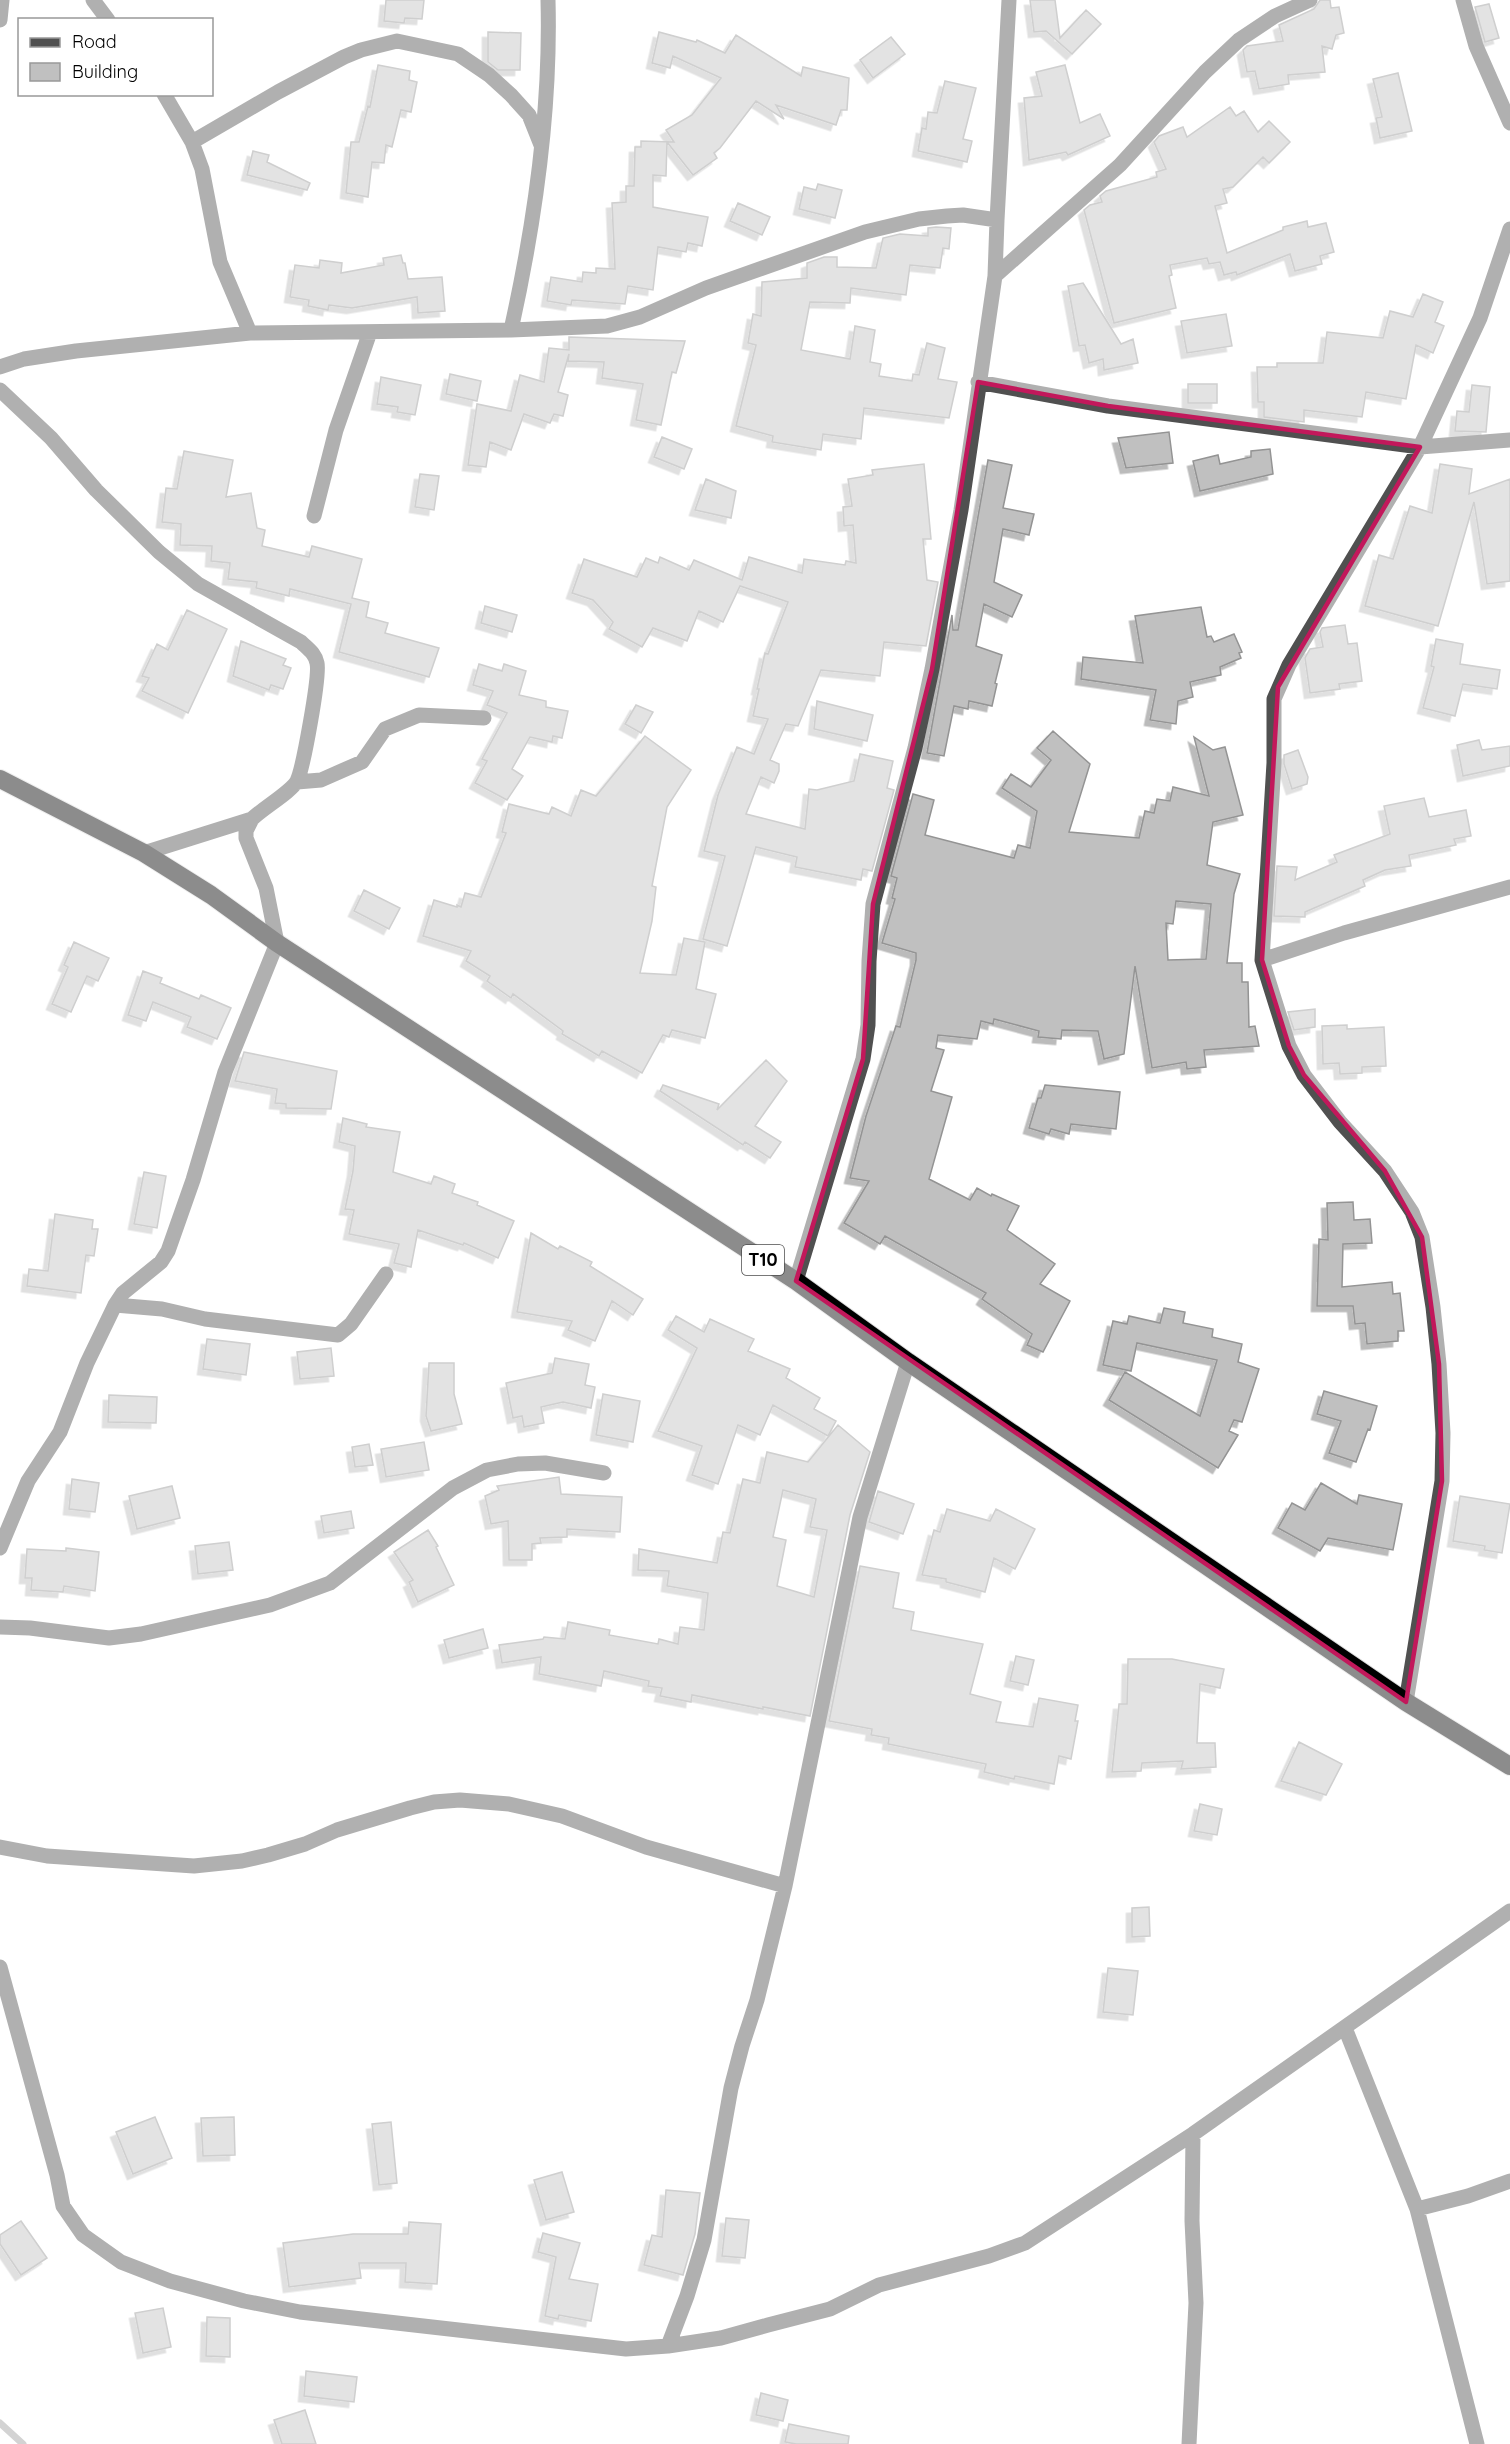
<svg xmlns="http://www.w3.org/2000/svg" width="1510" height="2444" font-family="Quicksand,sans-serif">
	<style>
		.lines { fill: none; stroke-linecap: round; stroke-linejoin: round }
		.stream { stroke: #9e9e9e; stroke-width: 7 }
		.building { fill: #c0c0c0; stroke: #949494; stroke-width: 1.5; fill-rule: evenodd; filter: url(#shadow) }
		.highway-casing { stroke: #dbdbdb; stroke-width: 20 }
		.minor { stroke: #505050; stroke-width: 15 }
		.highway { stroke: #000; stroke-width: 18 }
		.marked { fill: none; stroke: #c2185b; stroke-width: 4.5; stroke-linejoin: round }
		.labels { text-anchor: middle; stroke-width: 6; stroke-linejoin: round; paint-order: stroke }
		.shield { fill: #fff; stroke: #4c4c4c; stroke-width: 1.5 }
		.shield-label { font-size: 18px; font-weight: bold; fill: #000 }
	</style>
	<defs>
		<filter id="shadow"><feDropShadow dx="-5.5" dy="5.5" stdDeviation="0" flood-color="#0004"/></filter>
	</defs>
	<rect width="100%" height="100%" fill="#fff"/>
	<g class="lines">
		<path class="stream" d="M0 2423 23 2444"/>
	</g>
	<path class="building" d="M386 0H424L422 19 405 18 404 23 384 21Z
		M1030 0H1055L1060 38 1086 10 1101 24 1072 54 1046 31 1034 32Z
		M1320 0H1330L1331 8 1339 7 1344 33 1336 35 1332 49 1322 46 1325 72 1288 75 1289 84 1259 89 1255 71 1247 72 1243 50 1247 46 1283 41 1279 25 1314 9Z
		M1489 4 1499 38 1485 42 1475 7Z
		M488 32 521 33 520 70H498L488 62Z
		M659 32 696 42 697 40 725 53 736 35 801 76 803 67 849 78 847 110H841L836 125 776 105 784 119 756 101 720 148 714 153 717 158 693 175 667 142 666 176 653 175V207L708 217 702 246 688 243 686 252 658 247 653 290 628 286 625 304 572 300 571 305 547 301 551 277 582 282 583 272 596 273V268L615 269 612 203 626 202V186H634L635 147H641V141L674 142 666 130 692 115 721 78 673 56 670 68 652 63Z
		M891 37 905 54 873 78 860 60Z
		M378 65 410 71 409 80 417 82 411 112 401 110 392 147 386 145 384 163 372 162 368 197 346 193 351 142H359L368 106 370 107Z
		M1065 65 1080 123 1100 114 1110 136 1068 155 1066 152 1029 160 1024 98 1042 96 1036 72Z
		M1398 73 1412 131 1380 138 1376 118 1382 117 1373 79Z
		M945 81 976 88 963 139 972 141 967 162 918 151 922 128 926 129 928 112 937 113Z
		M1230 107 1236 116 1244 111 1258 132 1269 121 1290 142 1269 163 1263 157 1233 187 1223 189 1227 203 1215 206 1227 253 1283 230V227L1307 221 1308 227 1326 223 1334 252 1320 256 1322 264 1295 271 1290 254 1237 275 1236 272 1224 275 1220 262 1209 264 1207 258 1170 265 1172 275 1169 276 1176 308 1114 323 1084 210 1090 205 1102 202 1100 196 1106 191 1157 177 1156 172 1166 169 1154 142 1159 136 1183 127 1187 137Z
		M253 151 269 155 267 162 310 183 307 190 247 175Z
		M818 184 842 190 835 218 799 209 804 187 816 190Z
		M738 203 770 217 762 235 730 221Z
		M936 227 951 228 949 249 943 248 940 268 910 265 906 295 851 288 850 303 810 302 801 350 850 359 855 326 875 330 870 362 881 364 879 376 912 381 913 374 919 375 927 343 945 348 938 379 957 382 949 418 864 408 861 439 823 434 821 450 772 442 773 436 736 426 756 345 748 343 753 314 761 316 762 282 807 278V263L824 257H837V267L876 268 883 238 900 234 928 236V228Z
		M401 255 403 263H405L408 279 442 277 445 311 418 313 417 297 352 308 329 305 328 310 308 306 309 300 290 297 295 265 319 268 320 260 342 263 341 273 384 265 383 258Z
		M1083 283 1121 344 1133 339 1138 363 1104 370 1103 359 1089 363 1085 345 1079 346 1068 286Z
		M1423 294 1443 302 1435 322 1444 326 1433 353 1416 345 1406 399 1366 392 1362 417 1304 410V422L1264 417V402H1258L1257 367H1277V363H1323L1327 332 1383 338 1390 311 1413 317Z
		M1226 314 1232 346 1187 353 1181 321Z
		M569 337 685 341 676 373 672 372 661 425 636 420 643 384 602 378 604 362 568 361 569 354 558 392 568 395 563 416 554 414 550 423 524 414 511 450 490 442 486 467 468 465 477 404 511 411 520 375 544 382 549 348 569 350Z
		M450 374 481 381 477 401 446 394Z
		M381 377 421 385 415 415 397 412 398 407 377 404Z
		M1188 384H1217V403H1188Z
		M1472 385 1490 387 1486 432 1455 431 1457 411 1469 412Z
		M1169 432 1173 463 1126 468 1118 438Z
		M662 437 692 449 684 469 654 457Z
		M1270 449 1273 474 1200 491 1193 461 1218 455 1220 464 1251 457V451Z
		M184 451 233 460 226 497 251 493 257 528 265 530 262 546 309 557 312 546 362 559 352 598 369 602 366 617 388 623 385 633 439 648 429 677 339 652 351 604 290 589 289 596 256 588 257 582 228 579 230 563 211 561 212 546 180 545 181 524 162 522 166 488 177 489Z
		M988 460 1012 465 1003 508 1034 514 1029 535 1003 529 994 582 1022 595 1012 617 984 604 976 646 1002 655 995 683 997 684 992 706 969 701 968 709 954 706 944 756 927 753 952 615 953 630H958Z
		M924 464 931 539H923L927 580 938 582 926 646 884 642 880 676 821 670 798 726 786 724 770 760 779 764V771L774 783 761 777 746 814 805 829 809 789 817 790 854 781 860 754 893 761 887 788 894 790 872 871 863 869 861 880 795 867 797 857 756 847 727 946 703 939 725 856 704 851 718 795 737 747 754 754 768 719 753 716 759 689H757L765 653 768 654 788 602 740 586 723 622 699 611 687 641 653 628 642 647 609 629 613 622 593 600 572 593 584 559 637 577 646 558 658 563 660 557 689 570 694 560 742 580 749 557 802 573 804 559 845 565 846 561 856 563 853 525 844 526 843 507 852 506 848 479 873 475 872 470Z
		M1440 464 1472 469 1469 494 1510 479V581L1487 584 1474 502 1438 626 1365 606 1379 555 1393 559 1410 506 1432 513Z
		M420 474 439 476 434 510 415 507Z
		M706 479 736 491 731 518 695 510Z
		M485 606 517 615 512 632 481 623Z
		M1201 607 1207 637 1211 636 1214 642 1234 634 1242 652 1239 653 1241 658 1220 667 1221 675 1190 682 1193 697 1178 701 1176 724 1150 720 1156 690 1081 679 1083 657 1143 663 1135 616Z
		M187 610 227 629 188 713 142 691 149 678 142 676 157 644 168 650Z
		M1345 625 1348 644 1357 643 1362 681 1339 684 1340 689 1310 693 1305 658 1310 649 1323 647 1320 632 1322 628Z
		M1436 639 1463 644 1460 664 1500 670 1497 689 1463 684 1455 716 1423 708 1434 667 1431 666Z
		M241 641 286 659 283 665 291 668 283 689 271 685 269 690 233 676Z
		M479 664 502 671 504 664 526 671 519 695 546 701V707L568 711 562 738 553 736 552 742 530 737 512 769 523 776 507 800 475 783 487 761 482 759 507 713 487 705 493 691 473 685Z
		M817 701 873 715 867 741 814 729Z
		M636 705 653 712 641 733 625 724Z
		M1053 731 1090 764 1069 832 1139 838 1145 811 1154 813 1157 799 1170 801 1173 787 1209 796 1194 737 1213 750 1225 747 1243 815 1213 822 1207 865 1240 874 1234 894 1227 963H1242V982H1248L1249 1027 1255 1026 1259 1046 1204 1050 1206 1067 1187 1069 1186 1062 1152 1068 1135 966 1124 1054 1104 1059 1098 1031 1062 1030 1061 1039 1038 1037 1039 1031 994 1019 993 1024 981 1021 977 1039 938 1035 936 1048 944 1050 931 1091 952 1097 929 1179 970 1200 977 1188 991 1196 992 1194 1019 1206 1007 1230 1055 1264 1040 1284 1070 1301 1043 1352 1027 1345 1032 1334 982 1299 986 1293 885 1236 880 1244 844 1223 869 1181 850 1178 866 1116 896 1026 900 1027 916 960V953L882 943 895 899 892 898 897 878 891 876 913 794 934 800 925 835 1014 858 1018 845 1030 848 1037 811 1002 788 1011 774 1031 787 1051 760 1037 748ZM1176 901 1211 904 1206 959 1168 960 1166 923 1173 924Z
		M645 736 691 770 667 807 652 886 656 887 652 921 640 973 676 975 684 938 705 942 696 989 716 994 705 1038 672 1030 669 1037 663 1035 642 1073 602 1051 599 1056 562 1034 563 1031 513 994 511 998 487 981 490 976 466 961 471 951 423 936 434 900 457 907V905L461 907 465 893 481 897 506 833 502 832 509 804 549 814 552 807 571 816 581 790 596 796Z
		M1479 740 1482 750 1510 746V766L1463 776 1457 745Z
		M1298 750 1308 777 1307 784 1292 789 1284 764V755Z
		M1424 798 1429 817 1466 810 1471 836 1454 839 1456 845 1409 855 1411 866 1385 870 1363 880 1365 886 1305 912V917L1274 916 1277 866 1297 867 1295 880 1337 862 1334 855 1390 834 1384 806Z
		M364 890 400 908 389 929 354 911Z
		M74 942 109 958 98 981 87 976 71 1012 52 1004 68 967 64 965Z
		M143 971 162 978 160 983 199 999 201 995 231 1008 217 1039 187 1027 191 1017 153 1002 146 1021 128 1015Z
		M1315 1009V1027L1294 1030 1288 1012Z
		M1347 1025V1029L1384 1027 1386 1066 1362 1067V1073L1340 1074 1339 1063 1323 1064 1322 1026Z
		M244 1052 337 1071 331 1109 286 1108V1104L275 1103 277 1089 235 1081Z
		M766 1060 787 1081 755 1126 781 1142 770 1158 745 1142 743 1145 660 1091 663 1085 719 1104 717 1110Z
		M1045 1085 1120 1092 1116 1129 1071 1124 1069 1134 1051 1129 1049 1134 1029 1128 1038 1098H1041Z
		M343 1118 367 1124 366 1127 400 1132 393 1172 431 1184 434 1176 455 1184 452 1193 478 1202 477 1205 514 1221 498 1258 464 1243 463 1245 418 1230 411 1267 394 1263 399 1244 349 1234 354 1210 345 1209 353 1171 355 1146 339 1142Z
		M144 1172 166 1176 157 1228 134 1224Z
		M1353 1202 1354 1220 1370 1219 1372 1243 1343 1244 1342 1287 1392 1282 1393 1294 1400 1293 1404 1331H1398V1341L1367 1344 1365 1323 1355 1324 1353 1306H1317L1319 1239 1328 1240 1327 1203Z
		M55 1214 93 1220 92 1229H98L94 1256 86 1255 81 1293 27 1286 29 1269 48 1271Z
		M531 1233 558 1249 560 1246 592 1262 590 1266 643 1299 633 1315 612 1301 595 1341 568 1330 572 1321 517 1312Z
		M1164 1308 1185 1312 1183 1323 1213 1329 1212 1337 1242 1344 1238 1362 1259 1369 1242 1422 1234 1420 1229 1431 1238 1435 1218 1468 1109 1400 1125 1372 1200 1416 1217 1360 1137 1343 1131 1371 1103 1365 1113 1321 1127 1324 1129 1316 1160 1323Z
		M676 1316 704 1332 710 1319 754 1339 748 1351 790 1369 786 1378 820 1398 814 1409 836 1421 828 1436 773 1405 760 1435 738 1425 718 1484 692 1475 702 1446 658 1431 697 1348 668 1330Z
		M207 1339 250 1344 246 1375 203 1369Z
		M331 1348 334 1376 300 1379 297 1352Z
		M555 1358 589 1364 585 1385 595 1387 591 1408 563 1402 541 1407 544 1423 524 1427 522 1416 513 1418 506 1383 552 1373Z
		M429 1363H454V1394L462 1424 431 1431 426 1416Z
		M1324 1391 1377 1406 1370 1430 1368 1429 1356 1462 1329 1453 1341 1421 1317 1414Z
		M603 1394 640 1401 633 1442 596 1435Z
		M109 1395 157 1397 156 1423 108 1422Z
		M838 1425 870 1452 850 1515 810 1716 763 1707V1709L692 1695 691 1702 660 1696 662 1688 648 1686 649 1681 604 1671 601 1686 539 1674 541 1657 502 1663 499 1645 543 1639 544 1637 565 1639 568 1622 610 1630 609 1635 658 1644 659 1639 678 1644 680 1627 704 1630 708 1593 667 1586 669 1571 638 1570 639 1549 717 1563 723 1532 730 1533 743 1479 760 1483 767 1452 808 1462ZM783 1490 816 1499 810 1527 827 1530 814 1597 777 1586 786 1540 773 1537Z
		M424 1442 429 1470 386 1477 381 1449Z
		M369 1444 373 1465 355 1467 352 1447Z
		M559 1477 561 1494 622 1497 620 1532 567 1529V1537L540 1538 541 1543 532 1544V1560H509L508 1521 491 1524 485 1496 499 1490 497 1486Z
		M72 1479 99 1483 95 1512 69 1509Z
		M1321 1483 1357 1504 1359 1495 1402 1504 1393 1550 1328 1538 1320 1551 1278 1528 1292 1503 1305 1510Z
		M172 1486 180 1518 137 1529 129 1496Z
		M878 1491 914 1504 903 1534 869 1522Z
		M1460 1496 1510 1504 1502 1553 1484 1550 1485 1546 1453 1541Z
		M947 1509 990 1521 996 1509 1035 1529 1015 1569 994 1558 985 1592 946 1582V1579L922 1575 934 1530 940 1532Z
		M351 1511 354 1528 324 1533 321 1516Z
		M428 1530 438 1546 436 1547 454 1585 418 1602 409 1582 413 1580 394 1552Z
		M229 1542 233 1570 198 1574 195 1546Z
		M66 1548 99 1552 95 1591 64 1586 63 1592 31 1590 32 1578H25L27 1549 66 1551Z
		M860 1566 899 1573 893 1608 914 1612 911 1630 983 1644 970 1694 1001 1702 996 1722 1033 1727 1039 1698 1078 1705 1075 1721H1078L1071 1759 1059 1756 1054 1784 1015 1776 1014 1779 984 1772 986 1764 888 1744 889 1738 871 1735 872 1729 829 1721Z
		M483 1629 488 1648 449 1658 444 1640Z
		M1016 1656 1034 1660 1028 1685 1010 1681Z
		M1128 1659H1172L1224 1669 1220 1688 1200 1684 1197 1743H1215L1216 1767 1181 1769 1183 1761 1142 1763 1141 1771 1112 1772 1119 1704H1127Z
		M1299 1742 1342 1764 1326 1795 1281 1781Z
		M1200 1804 1222 1809 1217 1835 1194 1831Z
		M1149 1907 1150 1936 1132 1937V1908Z
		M1108 1968 1138 1971 1133 2015 1103 2012Z
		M155 2117 172 2158 133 2174 116 2132Z
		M234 2117 235 2155 203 2156 201 2118Z
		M391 2122 397 2183 379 2185 372 2124Z
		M562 2172 574 2212 546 2220 534 2180Z
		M666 2190 700 2193 695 2234 683 2275 644 2265 652 2235 662 2237Z
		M726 2218 749 2220 745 2258 722 2256Z
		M21 2221 47 2258 21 2275 0 2244V2235Z
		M409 2222 441 2224 437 2284 405 2282 406 2263H359L361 2278 289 2287 283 2243 353 2234H408Z
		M543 2233 580 2243 569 2279 598 2284 591 2321 559 2315 558 2319 545 2316 556 2257 538 2252Z
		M163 2308 171 2347 143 2353 135 2313Z
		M207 2317 230 2318V2357L206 2356Z
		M306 2371 357 2377 354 2402 304 2396Z
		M761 2393 788 2400 783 2421 756 2415Z
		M305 2410 316 2444H282L274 2420Z
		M789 2424 849 2436 848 2444H796L785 2442Z"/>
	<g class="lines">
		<g class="highway-casing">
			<path id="highway" d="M0 779 144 853 211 895 277 943 796 1281 908 1362 1406 1702 1510 1766"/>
		</g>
		<path class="minor" d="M93 0 108 20
			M1463 0 1476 46 1510 123
			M0 20 2 0
			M164 94 192 142 202 169 220 262 250 333
			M192 142 278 92 344 57 361 50 397 41 458 54 489 75 511 95 529 115 541 145
			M995 276 1120 165 1205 72 1239 40 1275 16 1310 0
			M511 330C535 222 551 111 548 0
			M0 367 24 359 76 351 250 333 511 330 607 326 640 317 706 288 865 232 919 219 947 216 963 215 997 220
			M978 382 1108 406 1420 447 1510 440
			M0 390 51 438 96 490 159 552 198 584 301 642C308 649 315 653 317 663 320 676 303 769 297 781 291 792 263 808 252 819L144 853
			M314 516 336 430 370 332
			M297 782 321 780 362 762 385 729 419 715 484 718
			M1262 960 1344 933 1510 887
			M796 1281 863 1059 868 1025 869 961 873 904 915 748 932 669 961 510 995 276 997 220 1009 0
			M115 1305 162 1309 205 1319 338 1335 351 1324 386 1274
			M0 1548 28 1481 60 1432 87 1363 115 1305 123 1293 161 1262 168 1251 193 1180 225 1072 277 943 266 888 246 838V831L252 819
			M0 1627 30 1628 109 1638 141 1634 270 1605 330 1583 453 1488 487 1470 518 1464 545 1463 604 1473
			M1406 1702 1442 1481 1443 1433 1439 1364 1433 1307 1422 1237 1412 1212 1385 1171 1340 1122 1304 1075 1289 1046 1262 960 1274 763V699L1289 665 1420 447 1480 318 1510 229
			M0 1847 47 1856 194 1866 242 1861 268 1855 305 1844 337 1830 410 1808 434 1802 460 1800 509 1804 562 1816 646 1847 785 1886
			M0 1967 57 2175 63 2206 83 2235 121 2262 170 2281 244 2301 300 2312 626 2349 668 2346 721 2338 768 2325 830 2309 879 2285 989 2256 1025 2243 1193 2134 1510 1911
			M1345 2028 1417 2209 1477 2444
			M1417 2209 1468 2196 1510 2181
			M668 2346 687 2296 704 2240 731 2088 742 2046 757 2000 785 1886 860 1517 908 1362
			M1189 2444 1196 2303 1192 2221 1193 2134"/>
		<use href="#highway" class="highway"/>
	</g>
	<path d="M0 0H1510V2444H0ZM978 382 1108 406 1420 447 1278 687 1262 960 1289 1046 1304 1075 1385 1171 1422 1237 1439 1364 1442 1481 1406 1702 796 1281 863 1059 873 904 932 669Z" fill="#fff" fill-opacity=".55" fill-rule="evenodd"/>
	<path class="marked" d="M978 382 1108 406 1420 447 1278 687 1262 960 1289 1046 1304 1075 1385 1171 1422 1237 1439 1364 1442 1481 1406 1702 796 1281 863 1059 873 904 932 669Z"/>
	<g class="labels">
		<rect class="shield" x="742" y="1245" width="42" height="30" rx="4.5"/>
		<g class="shield-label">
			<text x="763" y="1266">T10</text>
		</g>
	</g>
	<rect x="18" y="18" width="195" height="78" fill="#ffffff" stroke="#999999" stroke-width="1.5"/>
	<rect x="30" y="38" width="30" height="9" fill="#505050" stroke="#999999" stroke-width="1.5"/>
	<text x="72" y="48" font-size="18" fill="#000000">Road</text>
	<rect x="30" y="63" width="30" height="18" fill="#c0c0c0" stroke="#999999" stroke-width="1.5"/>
	<text x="72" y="78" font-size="18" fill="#000000">Building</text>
</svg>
